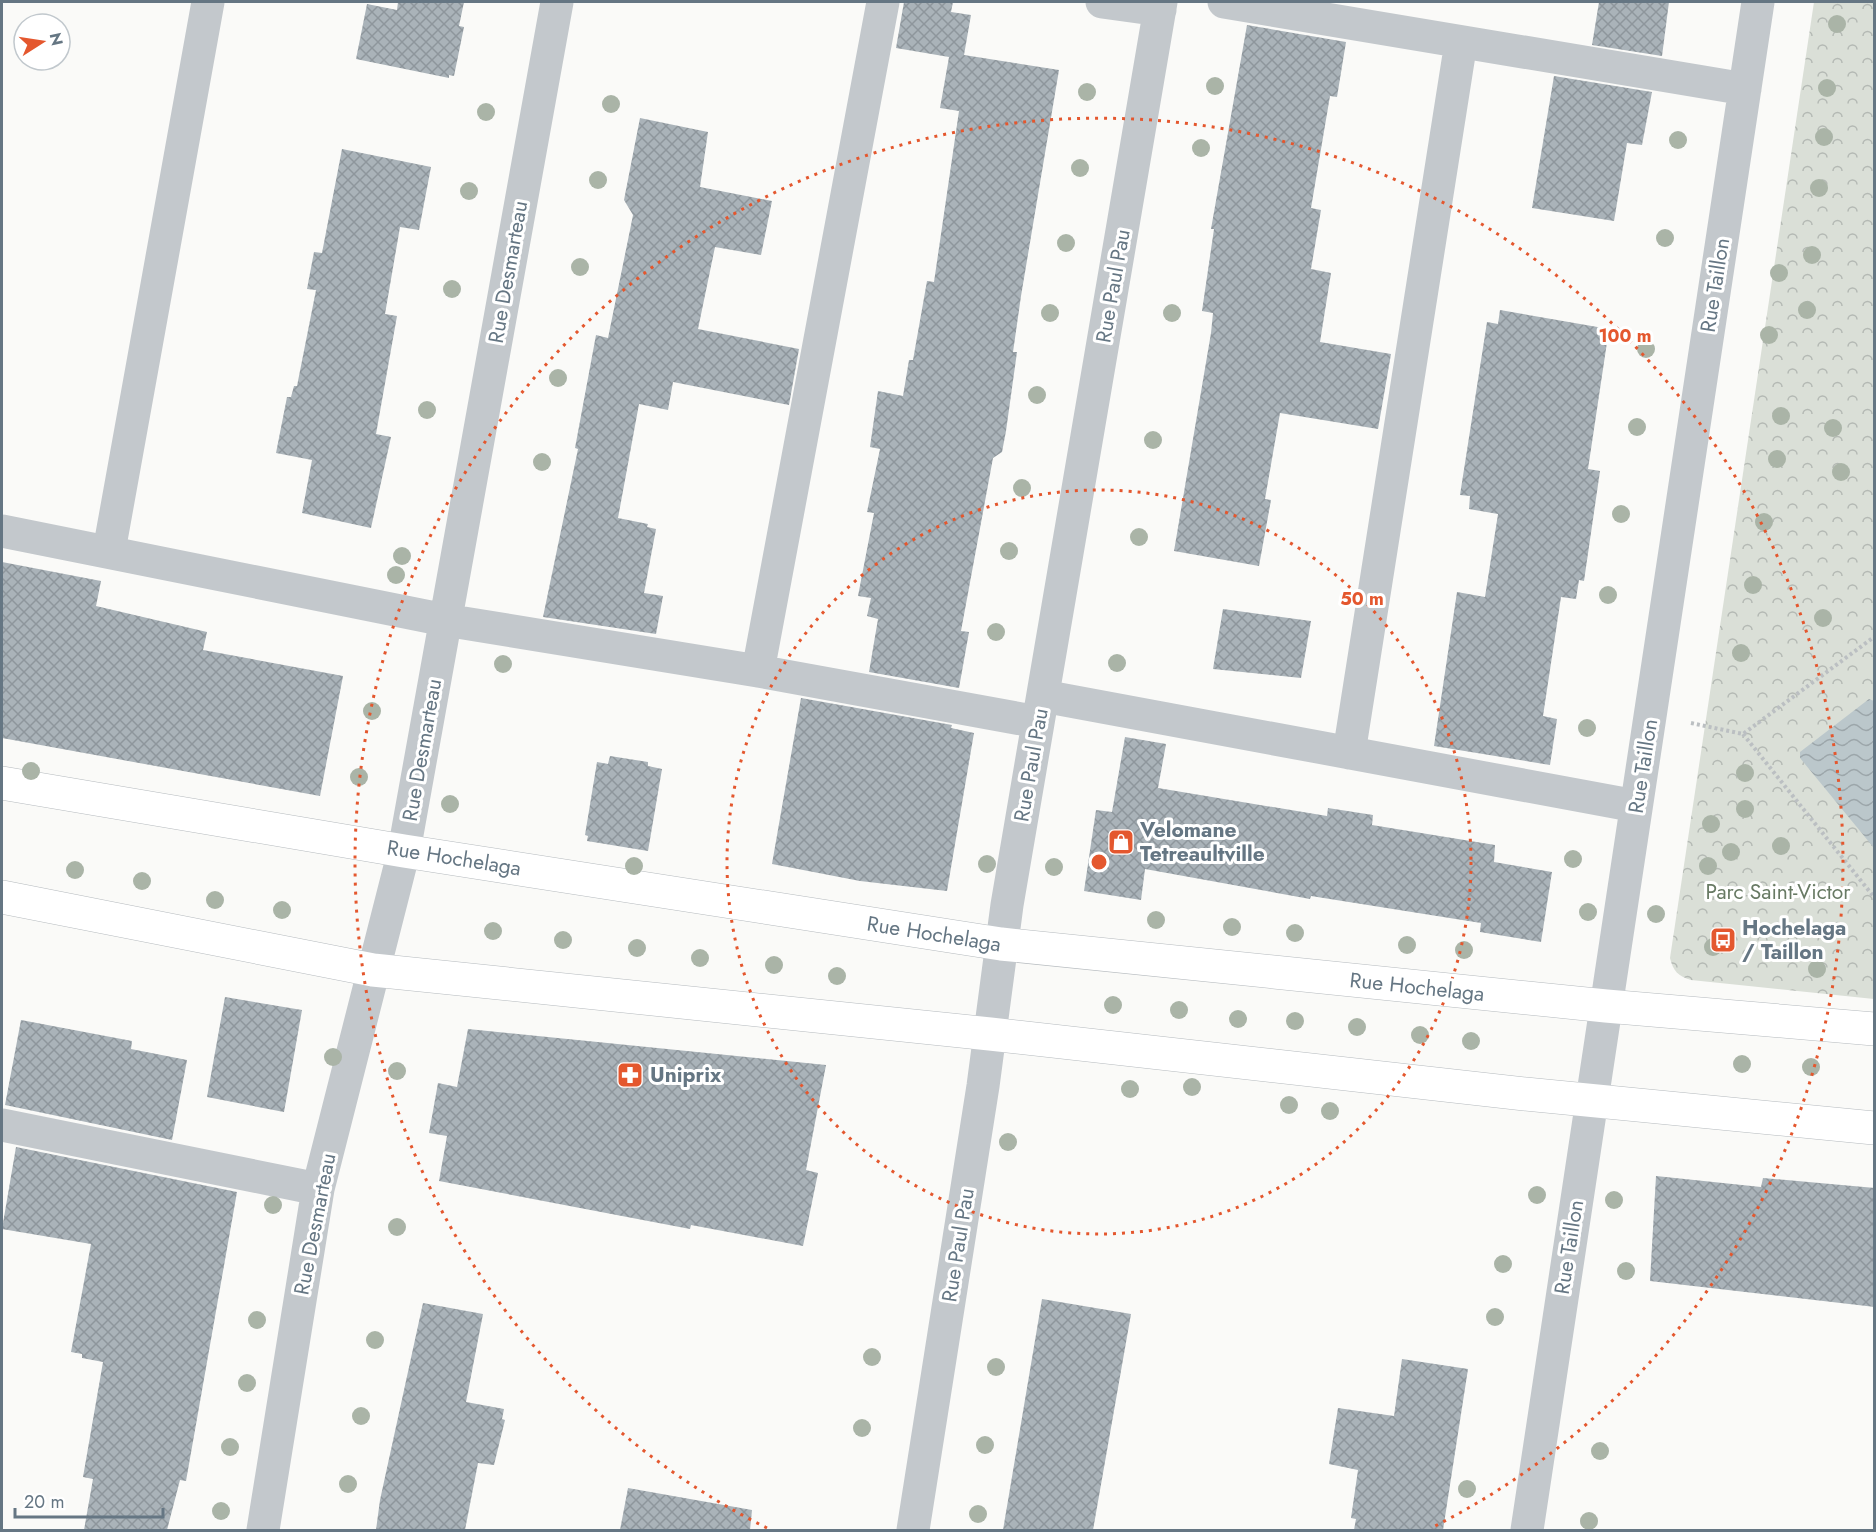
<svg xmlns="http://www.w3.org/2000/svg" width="1876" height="1532" font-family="Jost,sans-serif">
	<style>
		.park { fill: url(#park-crowns) }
		.water { fill: url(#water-waves) }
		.building { fill: url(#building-cross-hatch) }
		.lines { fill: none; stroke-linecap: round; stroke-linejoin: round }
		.major-casing { stroke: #b5babe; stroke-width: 34 }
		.path { stroke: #bbbfc2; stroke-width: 4; stroke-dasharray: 3 3; stroke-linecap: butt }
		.minor { stroke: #c3c8cc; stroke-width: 33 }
		.major { stroke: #fff; stroke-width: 33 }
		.tree { fill: #aab4a7 }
		.ring { fill: none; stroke: #e4572e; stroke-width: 3; stroke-dasharray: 3 6 }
		.labels { text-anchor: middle; stroke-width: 6; stroke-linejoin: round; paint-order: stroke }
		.street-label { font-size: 21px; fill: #657683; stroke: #fff }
		.poi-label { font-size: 21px; font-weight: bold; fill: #657683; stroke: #fff; text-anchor: start }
		.park-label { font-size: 21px; fill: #687a64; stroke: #fff }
		.centre { fill: #e4572e; stroke: #fff; stroke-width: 3 }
		.ring-label { font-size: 18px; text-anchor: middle; font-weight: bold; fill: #e4572e; stroke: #fff; stroke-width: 6; stroke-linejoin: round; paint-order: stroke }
	</style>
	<defs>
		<pattern id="park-crowns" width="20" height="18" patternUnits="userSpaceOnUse" patternTransform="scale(1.5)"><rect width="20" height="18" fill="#dadfd7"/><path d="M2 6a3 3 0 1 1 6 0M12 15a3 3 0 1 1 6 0" fill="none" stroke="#b4b9b4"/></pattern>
		<pattern id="water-waves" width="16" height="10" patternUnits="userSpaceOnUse" patternTransform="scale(1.5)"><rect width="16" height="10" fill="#bbc7cb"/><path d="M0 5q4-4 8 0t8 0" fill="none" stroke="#9ca6aa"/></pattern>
		<pattern id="building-cross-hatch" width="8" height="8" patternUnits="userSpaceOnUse" patternTransform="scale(1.5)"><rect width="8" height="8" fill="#aab3b9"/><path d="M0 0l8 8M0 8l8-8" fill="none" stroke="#8e969c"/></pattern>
	</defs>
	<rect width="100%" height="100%" fill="#fafaf8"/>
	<path class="park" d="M1814 2H1874V999L1691 980C1678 976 1673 971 1670 958Z"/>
	<path class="water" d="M1869 699 1874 701V848L1800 758V752Z"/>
	<path class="building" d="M398 2H464L459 26 464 27 454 76 449 75V78L356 59 367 4 397 10Z
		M904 2H953L951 12 971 15 964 55 1059 70 1021 296 1013 352H1017L1006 431 1002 452 993 458 961 631 969 632 959 688 869 672 878 619 867 616 871 598 858 596 874 513 867 512 880 449 870 447 878 391 903 396 909 360H913L927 281 934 282 959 111 940 108 949 57 896 48Z
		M1599 2H1669L1662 56 1592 45Z
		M1247 25 1346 42 1337 97 1330 96 1311 208 1321 210 1311 269 1331 273 1320 342 1391 354 1378 429 1280 413 1265 499 1271 500 1259 566 1174 551 1211 333 1213 313 1202 311 1214 229H1211Z
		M1554 76 1652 92 1642 145 1627 143 1614 221 1532 208Z
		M640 118 708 132 700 187 772 201 761 255 715 247 698 329 799 349 789 405 673 382 668 410 639 404 618 518 648 524 647 527 656 529 644 593 663 596 656 634 543 617 578 449 575 448 596 335 608 338 630 230 633 215 624 200Z
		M342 149 431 167 419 230 400 227 385 314 397 316 376 434 391 437 371 528 302 513 312 460 276 453 287 397H291L294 386H297L316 290 307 289 314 252 322 253Z
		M1500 310 1609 329 1588 469 1600 471 1584 581 1579 580 1576 599 1561 597 1543 716 1557 719 1550 765 1434 746 1457 592 1485 597 1498 514 1469 509 1470 496 1460 495 1487 322 1498 324Z
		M2 562 101 581 96 606 207 632 203 650 343 676 320 796 2 738Z
		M1223 609 1311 621 1301 678 1213 669Z
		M801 698 952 725 951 728 974 733 947 891 860 881 772 864Z
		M1125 737 1166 744 1158 788 1327 816 1328 808 1373 815 1372 825 1495 845 1494 862 1552 872 1541 942 1480 932 1481 923 1311 896 1310 899 1145 869 1141 900 1084 891 1096 810 1112 812Z
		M610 756 648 762V766L662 769 648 851 587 841 588 836 585 835 597 762 608 764Z
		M225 997 302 1010 284 1112 207 1097Z
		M21 1020 132 1041 131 1049 187 1060 172 1140 5 1105Z
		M468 1029 826 1065 806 1170 818 1173 803 1246 691 1225 690 1229 439 1181 447 1136 429 1133 438 1083 457 1087Z
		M16 1147 237 1192 186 1481 180 1480 167 1530H84L93 1479 83 1477 103 1362 82 1358V1354L71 1352 91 1244 2 1229Z
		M1656 1176 1761 1187 1763 1178 1875 1188V1307L1650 1281Z
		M1042 1299 1131 1314 1093 1530H1003Z
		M423 1303 483 1314 466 1402 504 1409 502 1419 505 1420 494 1465 478 1463 465 1530H376L380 1500Z
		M1402 1359 1468 1369 1443 1530H1354L1356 1519 1351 1518 1358 1470 1329 1464 1338 1408 1394 1416Z
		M628 1488 752 1510 750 1530H620Z"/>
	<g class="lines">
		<g class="major-casing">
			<path id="major" d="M2 783 404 851 1001 944 1606 1006 1874 1029
				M2 897 373 970 990 1034 1525 1094 1874 1128"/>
		</g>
		<path class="path" d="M1691 723 1743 734 1874 637
			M1743 734 1874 897"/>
		<path class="minor" d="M1102 2 1160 10
			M1224 2 1745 89
			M2 531 445 620 758 671 1038 722
			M109 551 208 2
			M758 671 883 2
			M1043 696 1636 806
			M1349 753 1461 42
			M2 1125 318 1189
			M263 1530 318 1189 404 851 557 2
			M913 1530 983 1086 1007 905 1161 2
			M1527 1530 1758 2"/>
		<use href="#major" class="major"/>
	</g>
	<g class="tree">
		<circle cx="1837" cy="24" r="9"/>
		<circle cx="1215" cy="86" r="9"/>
		<circle cx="1827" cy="88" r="9"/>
		<circle cx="1087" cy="92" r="9"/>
		<circle cx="611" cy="104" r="9"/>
		<circle cx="486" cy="112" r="9"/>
		<circle cx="1824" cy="137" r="9"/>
		<circle cx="1678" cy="140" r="9"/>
		<circle cx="1201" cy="148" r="9"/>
		<circle cx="1080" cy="168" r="9"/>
		<circle cx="598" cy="180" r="9"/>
		<circle cx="1819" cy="188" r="9"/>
		<circle cx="469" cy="191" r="9"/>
		<circle cx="1665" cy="238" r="9"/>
		<circle cx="1066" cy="243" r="9"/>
		<circle cx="1812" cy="255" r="9"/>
		<circle cx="580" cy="267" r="9"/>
		<circle cx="1779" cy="273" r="9"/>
		<circle cx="452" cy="289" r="9"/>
		<circle cx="1807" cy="310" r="9"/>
		<circle cx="1050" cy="313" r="9"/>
		<circle cx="1172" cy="313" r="9"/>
		<circle cx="1769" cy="335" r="9"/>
		<circle cx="1646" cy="349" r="9"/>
		<circle cx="558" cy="378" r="9"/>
		<circle cx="1037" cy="395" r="9"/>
		<circle cx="427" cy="410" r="9"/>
		<circle cx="1781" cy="416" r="9"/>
		<circle cx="1637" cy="427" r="9"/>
		<circle cx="1833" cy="428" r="9"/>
		<circle cx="1153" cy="440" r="9"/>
		<circle cx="1777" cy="459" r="9"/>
		<circle cx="542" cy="462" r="9"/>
		<circle cx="1841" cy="472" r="9"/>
		<circle cx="1022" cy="488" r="9"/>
		<circle cx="1621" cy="514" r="9"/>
		<circle cx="1764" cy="522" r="9"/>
		<circle cx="1139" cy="537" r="9"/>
		<circle cx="1009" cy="551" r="9"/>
		<circle cx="402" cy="556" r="9"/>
		<circle cx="396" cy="575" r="9"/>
		<circle cx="1753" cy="585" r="9"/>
		<circle cx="1608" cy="595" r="9"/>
		<circle cx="1823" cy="618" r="9"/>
		<circle cx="996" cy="632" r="9"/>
		<circle cx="1741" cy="653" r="9"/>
		<circle cx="1117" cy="663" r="9"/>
		<circle cx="503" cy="664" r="9"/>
		<circle cx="372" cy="711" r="9"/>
		<circle cx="1587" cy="728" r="9"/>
		<circle cx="31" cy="771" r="9"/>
		<circle cx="1745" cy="773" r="9"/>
		<circle cx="359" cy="777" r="9"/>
		<circle cx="450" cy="804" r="9"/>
		<circle cx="1745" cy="809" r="9"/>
		<circle cx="1711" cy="824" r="9"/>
		<circle cx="1781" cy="846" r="9"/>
		<circle cx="1731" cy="852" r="9"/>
		<circle cx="1573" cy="859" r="9"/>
		<circle cx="987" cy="864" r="9"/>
		<circle cx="634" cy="866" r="9"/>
		<circle cx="1708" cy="866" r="9"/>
		<circle cx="1054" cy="867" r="9"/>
		<circle cx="75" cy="870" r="9"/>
		<circle cx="142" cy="881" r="9"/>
		<circle cx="215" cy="900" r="9"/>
		<circle cx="282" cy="910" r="9"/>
		<circle cx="1588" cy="912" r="9"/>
		<circle cx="1656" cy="914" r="9"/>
		<circle cx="1156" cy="920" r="9"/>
		<circle cx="1232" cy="927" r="9"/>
		<circle cx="493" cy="931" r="9"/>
		<circle cx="1295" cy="933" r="9"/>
		<circle cx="563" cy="940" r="9"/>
		<circle cx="1407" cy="945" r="9"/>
		<circle cx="1713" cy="947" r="9"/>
		<circle cx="637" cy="948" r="9"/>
		<circle cx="1464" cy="950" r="9"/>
		<circle cx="700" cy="958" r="9"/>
		<circle cx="774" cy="965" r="9"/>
		<circle cx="1817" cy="969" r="9"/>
		<circle cx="837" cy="976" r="9"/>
		<circle cx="1113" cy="1005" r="9"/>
		<circle cx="1179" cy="1010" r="9"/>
		<circle cx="1238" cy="1019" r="9"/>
		<circle cx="1295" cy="1021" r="9"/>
		<circle cx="1357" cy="1027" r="9"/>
		<circle cx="1420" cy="1035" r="9"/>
		<circle cx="1471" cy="1041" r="9"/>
		<circle cx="333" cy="1057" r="9"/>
		<circle cx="1742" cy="1064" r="9"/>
		<circle cx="1811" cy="1067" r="9"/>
		<circle cx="397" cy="1071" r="9"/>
		<circle cx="1192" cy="1087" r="9"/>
		<circle cx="1130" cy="1089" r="9"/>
		<circle cx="1289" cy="1105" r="9"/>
		<circle cx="1330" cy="1111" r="9"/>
		<circle cx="1008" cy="1142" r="9"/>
		<circle cx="1537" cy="1195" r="9"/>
		<circle cx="1614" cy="1200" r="9"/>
		<circle cx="273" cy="1205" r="9"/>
		<circle cx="397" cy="1227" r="9"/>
		<circle cx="1503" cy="1264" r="9"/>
		<circle cx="1626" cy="1271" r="9"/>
		<circle cx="1495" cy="1317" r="9"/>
		<circle cx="257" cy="1320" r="9"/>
		<circle cx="375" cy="1340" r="9"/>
		<circle cx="872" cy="1357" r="9"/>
		<circle cx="996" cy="1367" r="9"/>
		<circle cx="247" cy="1383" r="9"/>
		<circle cx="361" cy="1416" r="9"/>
		<circle cx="862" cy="1428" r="9"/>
		<circle cx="985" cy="1445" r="9"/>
		<circle cx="230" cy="1447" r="9"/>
		<circle cx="1600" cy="1451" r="9"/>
		<circle cx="348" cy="1484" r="9"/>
		<circle cx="1467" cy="1489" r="9"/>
		<circle cx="221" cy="1511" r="9"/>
		<circle cx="978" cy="1514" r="9"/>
		<circle cx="1589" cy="1521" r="9"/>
	</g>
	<g class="ring">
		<circle cx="1099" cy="862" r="372"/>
		<path d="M767 1528A744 744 0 1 1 1431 1528"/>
	</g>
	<defs>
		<g id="shop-square" transform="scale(1.35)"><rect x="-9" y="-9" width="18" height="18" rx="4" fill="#e4572e" stroke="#fff"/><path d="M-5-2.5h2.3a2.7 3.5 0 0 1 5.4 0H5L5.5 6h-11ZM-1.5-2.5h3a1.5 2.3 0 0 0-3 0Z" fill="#fff"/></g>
		<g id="bus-square" transform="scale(1.35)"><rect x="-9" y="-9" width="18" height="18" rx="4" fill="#e4572e" stroke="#fff"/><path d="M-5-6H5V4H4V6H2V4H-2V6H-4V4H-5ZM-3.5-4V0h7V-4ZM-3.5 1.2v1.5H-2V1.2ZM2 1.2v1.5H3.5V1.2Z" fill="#fff"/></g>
		<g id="pharmacy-square" transform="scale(1.35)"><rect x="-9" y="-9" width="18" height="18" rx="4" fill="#e4572e" stroke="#fff"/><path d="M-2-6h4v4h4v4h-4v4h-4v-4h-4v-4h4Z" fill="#fff"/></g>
	</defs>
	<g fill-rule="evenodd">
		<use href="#shop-square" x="1121" y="842"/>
		<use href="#bus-square" x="1723" y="940"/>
		<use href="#pharmacy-square" x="630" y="1075"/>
	</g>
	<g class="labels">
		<g class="street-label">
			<text transform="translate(508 272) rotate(-80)" y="7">Rue Desmarteau</text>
			<text transform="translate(1715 285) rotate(-81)" y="7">Rue Taillon</text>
			<text transform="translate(1113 286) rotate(-80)" y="7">Rue Paul Pau</text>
			<text transform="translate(422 750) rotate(-80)" y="7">Rue Desmarteau</text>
			<text transform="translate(1031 765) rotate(-80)" y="7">Rue Paul Pau</text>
			<text transform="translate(1643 766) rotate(-81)" y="7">Rue Taillon</text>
			<text transform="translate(454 858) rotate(9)" y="7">Rue Hochelaga</text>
			<text transform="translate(934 934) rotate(9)" y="7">Rue Hochelaga</text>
			<text transform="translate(1417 987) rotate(6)" y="7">Rue Hochelaga</text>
			<text transform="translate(315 1224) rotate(-79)" y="7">Rue Desmarteau</text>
			<text transform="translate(958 1245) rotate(-81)" y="7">Rue Paul Pau</text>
			<text transform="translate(1569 1247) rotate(-81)" y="7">Rue Taillon</text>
		</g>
		<g class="poi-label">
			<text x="1140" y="837">Velomane<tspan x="1140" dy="24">Tetreaultville</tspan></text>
			<text x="1742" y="935">Hochelaga<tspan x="1742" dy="24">/ Taillon</tspan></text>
			<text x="650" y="1082">Uniprix</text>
		</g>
		<g class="park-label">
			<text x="1778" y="899">Parc Saint-Victor</text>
		</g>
	</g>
	<circle cx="1099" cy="862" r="9" class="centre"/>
	<g class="ring-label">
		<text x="1625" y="342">100 m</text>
		<text x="1362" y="605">50 m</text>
	</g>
	<rect width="1876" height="1532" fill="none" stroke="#657683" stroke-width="6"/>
	<g transform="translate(42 42) rotate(78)"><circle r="28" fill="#ffffff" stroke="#c1c8cd" stroke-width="1.5"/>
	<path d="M0-4.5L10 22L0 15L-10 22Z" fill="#e4572e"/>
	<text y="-9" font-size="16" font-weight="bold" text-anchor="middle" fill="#657683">N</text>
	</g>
	<path d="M15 1508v9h148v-9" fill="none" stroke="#657683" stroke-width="3"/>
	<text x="24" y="1508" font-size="18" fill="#657683" stroke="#ffffff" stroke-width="4.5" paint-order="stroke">20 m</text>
</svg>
